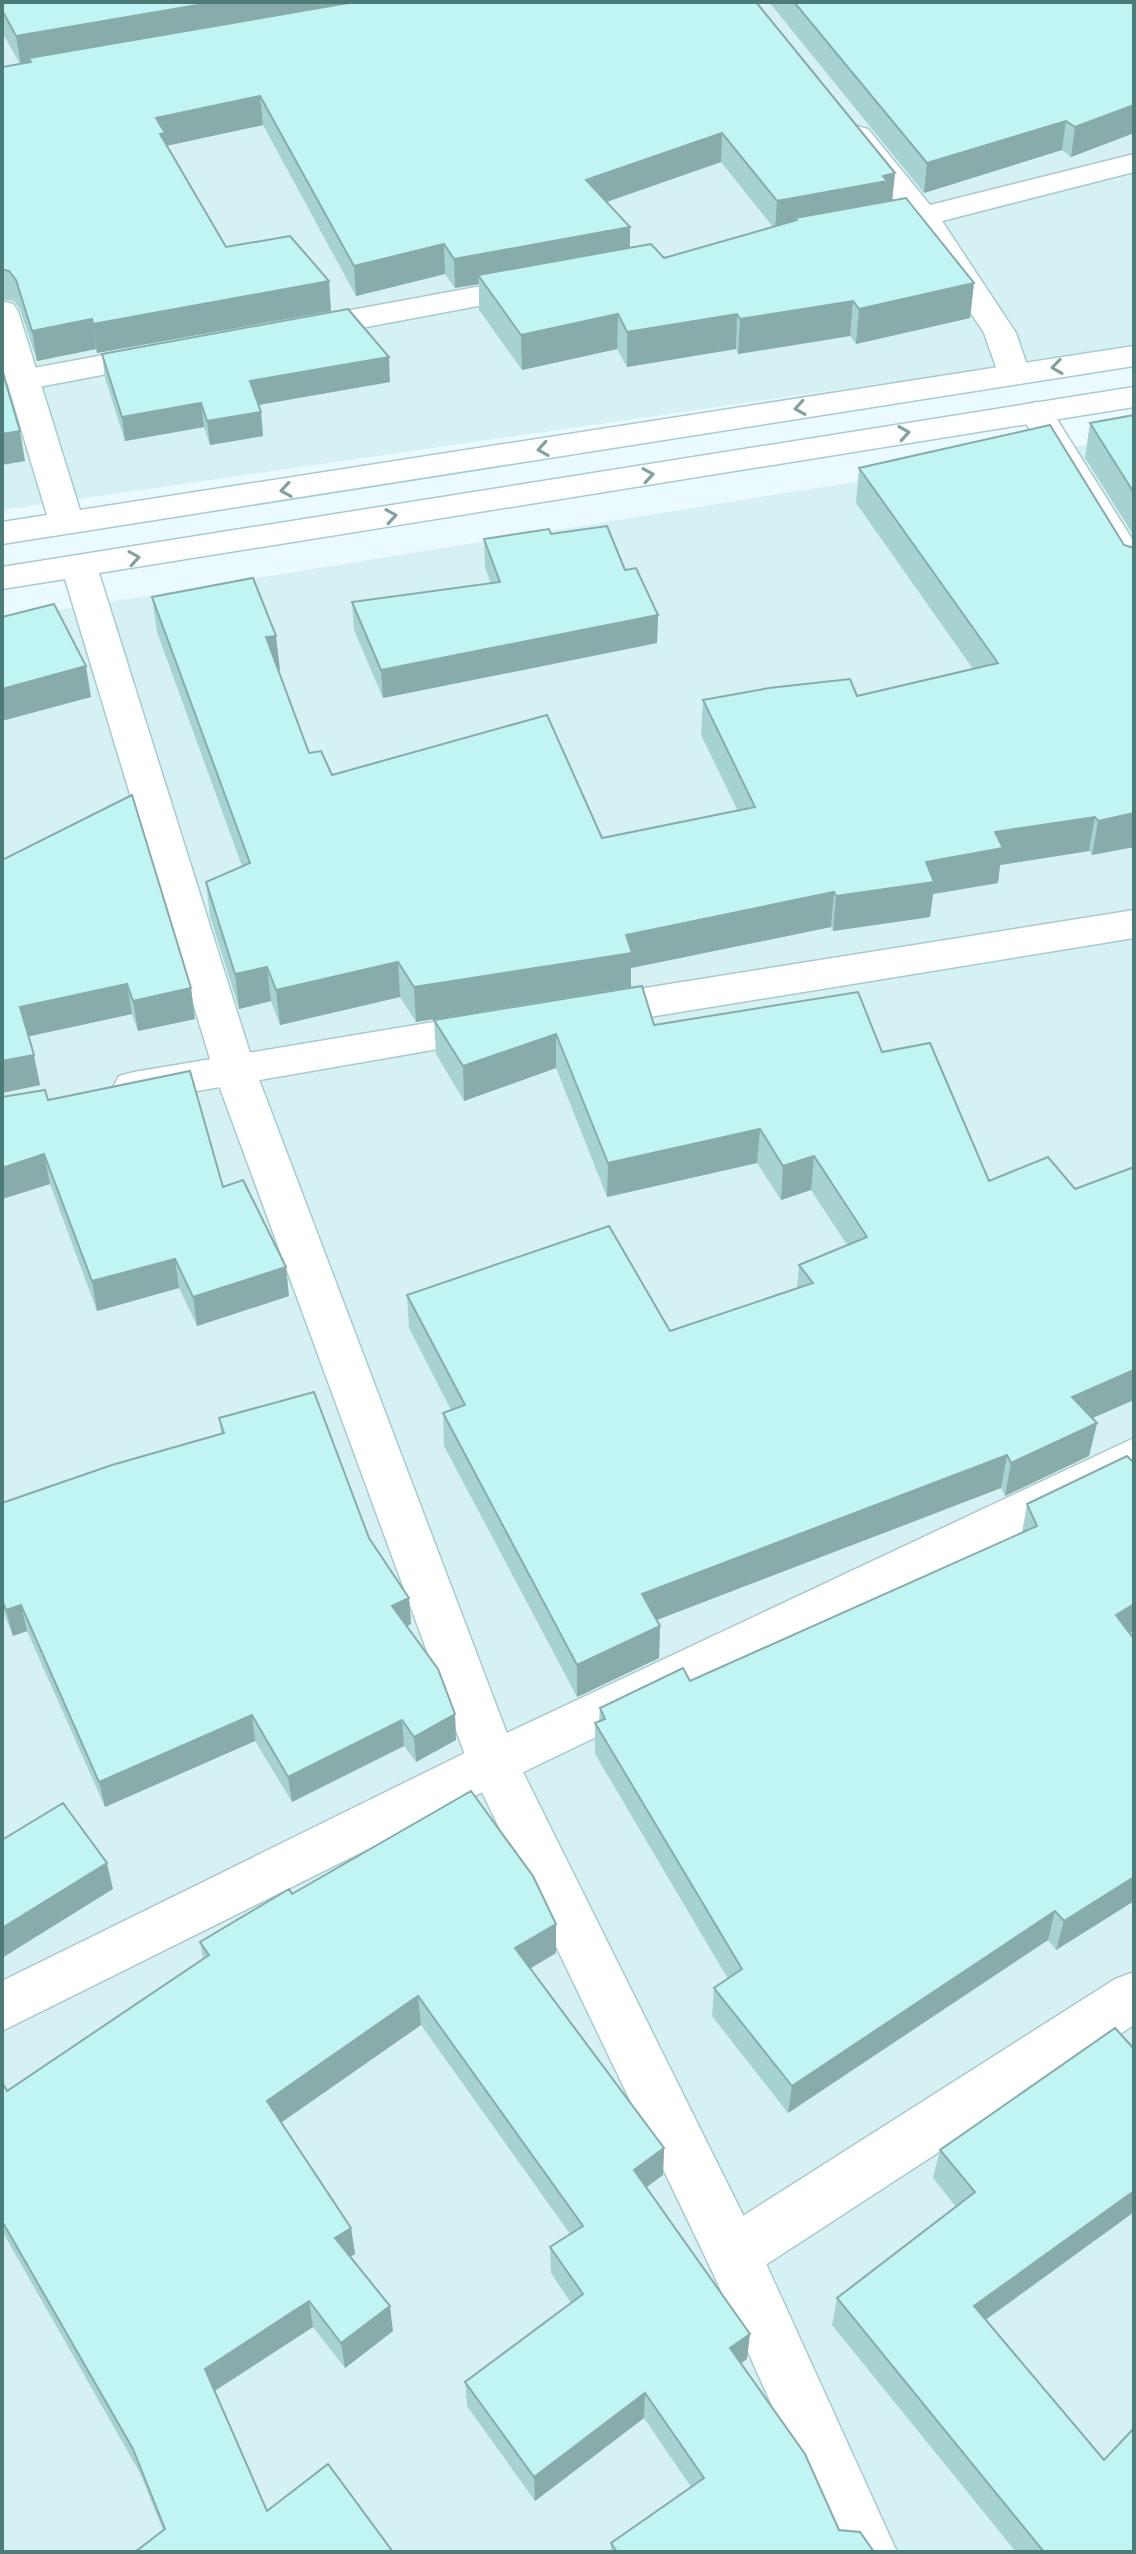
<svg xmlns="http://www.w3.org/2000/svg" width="1136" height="2554" font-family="Jost,sans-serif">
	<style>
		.residential { fill: #d6f1f3 }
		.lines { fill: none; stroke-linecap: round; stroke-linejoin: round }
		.street-casing { stroke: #a7caca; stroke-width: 3 }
		.secondary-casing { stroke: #a5cdce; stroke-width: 3 }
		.street { fill: #fff; fill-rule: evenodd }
		.secondary { fill: #fff; fill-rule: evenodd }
		.wall { fill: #a6d3d1; fill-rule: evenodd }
		.shaded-wall { fill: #87acaa }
		.building { fill: #c1f5f3; stroke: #87acaa; stroke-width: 2 }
		.oneway { stroke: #81a3a0 }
	</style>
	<rect width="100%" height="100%" fill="#ebfafe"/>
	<path class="residential" d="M2 2H1134V347L2 510Z
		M1134 437V2552H2V619Z"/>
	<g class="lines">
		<g class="street-casing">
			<path id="street" d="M857 126 868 129 930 205 1134 154V172L942 221 1016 333 1030 374 1025 381 1013 384 1001 381 984 333 915 227 864 236 853 234 848 227 853 220 902 210 842 135 846 129Z
				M536 276 547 279 552 286 547 293 297 340 285 337 281 330 285 323 297 320Z
				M163 344 175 347 179 354 175 361 23 390 11 387 6 380 11 373 23 370Z
				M1036 402 1048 405 1134 542V581L1121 578 1019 412 1024 405Z
				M1134 910V938L588 1027 574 1022 568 1012 574 1002 588 997Z
				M493 1012 507 1017 514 1027 507 1037 134 1102 119 1098 113 1087 119 1076 134 1072Z
				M1134 1438V1478L511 1778 2 2031V1981L475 1748Z
				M1134 1972V2025L753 2273 733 2281 713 2273 705 2254 713 2235 1115 1979Z"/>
		</g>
		<g class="secondary-casing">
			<path id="secondary" d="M2 301 13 304 18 311 80 510 1134 346V366L2 544V522L47 515 2 365Z
				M1134 387V407L99 573 255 1069 517 1760 753 2235 897 2552H837L713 2273 468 1763 213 1069 65 579 2 589V567Z"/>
		</g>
		<use href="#street" class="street"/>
		<use href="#secondary" class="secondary"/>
	</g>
	<path class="wall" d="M2 2H756L895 173 892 200 974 283 970 318 856 344 850 336 738 354 736 349 627 367 617 349 522 370 479 310V284L455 288 445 274 356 296 263 125 167 145 226 247 329 281 331 311 97 353 96 349 37 361 20 309 14 301 2 299V67L20 64 2 32ZM721 162 773 227 664 258 630 247V227L607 202Z
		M769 2H1134V133L1071 157 1062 150 924 193Z
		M102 354 390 382 258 405 261 412 263 436 210 445 204 427 125 441 105 378Z
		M1134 415V536L1085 458 1090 423Z
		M859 468 1134 548V847L1092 855 1089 851 1000 865 998 883 933 894 930 917 833 931 831 927 631 968V987L416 1022 400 997 280 1025 271 1001 239 1009 210 916 206 882 242 866 157 632 152 597 280 670H278L309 753 332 775 602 838 738 811 701 735 703 700 857 696 973 669 856 503Z
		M551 534 625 570 658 615 657 643 383 698 354 630 352 602 491 584 485 567 484 539Z
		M2 860 191 988 195 1019 138 1031 132 1014 29 1036 40 1085 2 1093Z
		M434 1020 654 1025 882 1052 989 1181 1134 1400 1092 1418 1097 1423 1089 1456 1005 1496 1001 1488 657 1620 660 1626 659 1658 577 1697 444 1446 443 1413 451 1410 409 1328 407 1295 670 1331 797 1288 799 1265 847 1245 811 1190 781 1200 757 1163 607 1197 556 1068 464 1101 436 1054Z
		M2 1097 48 1100 223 1187 289 1296 197 1326 179 1288 97 1311 50 1184 2 1199Z
		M219 1418 369 1538 409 1598 411 1624 407 1626 455 1714 456 1740 416 1762 404 1746 292 1802 255 1741 105 1807 27 1631 13 1636 2 1608V1503L221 1433Z
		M1027 1504 1130 1633 1134 1901 1056 1950 1048 1940 788 2113 712 2016 714 1988 728 1979 595 1754V1723L599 1721 600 1708 690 1681 1022 1533Z
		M292 1894 556 1953 530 1968 664 2148 663 2175 646 2187 747 2359 741 2364 839 2530 874 2552H611V2543L691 2487 644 2418 535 2501 467 2406 465 2382 571 2303 551 2273 550 2247 570 2234 421 2025 281 2122 351 2228 355 2254 350 2257 393 2331 345 2368 313 2327 215 2391 267 2511 393 2552 163 2530 140 2473 2 2231V2082L7 2091 203 1958 200 1942Z
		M1134 2049V2212L986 2320 1134 2552H1016L832 2325 837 2298 956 2207 933 2178 940 2150Z"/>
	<path class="shaded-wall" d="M215 2H384L29 58 30 63 21 65 16 36Z
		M260 96 263 125 166 146 168 162 156 118Z
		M1134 105V133L1071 157 1075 127Z
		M1066 121 1062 150 924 193 927 163Z
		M722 133 721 162 586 209V180Z
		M895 173 892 202 795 218 794 227 775 230 777 201Z
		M630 227V256L478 275 479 284 455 288 454 259Z
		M444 244 445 274 356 296 354 266Z
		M329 281 331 311 97 353 93 324Z
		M974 283 970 318 856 344 859 309Z
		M853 301 850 336 738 354 740 319Z
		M618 314 617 349 522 370 521 335Z
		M737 314 736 349 627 367V332Z
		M92 319 96 349 37 361 32 331Z
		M389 357 390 382 252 406 250 381Z
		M201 403 204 427 125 441 122 417Z
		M261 412 263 436 210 445 207 421Z
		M20 431 25 461 2 465V434Z
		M658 615 657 643 383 698 381 670Z
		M276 636 280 670 269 672 266 637Z
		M86 666 91 697 2 721V689Z
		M1134 813V847L1092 855 1098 821Z
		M1095 817 1089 851 1000 865 998 883 933 894 930 917 833 931 836 896 926 862 995 832Z
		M834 892 831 927 631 968V987L416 1022 414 987 626 935Z
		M398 962 400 997 280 1025 276 990Z
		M267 967 271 1001 239 1009 235 974Z
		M127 984 132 1014 26 1037 20 1007Z
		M191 988 195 1019 138 1031 133 1001Z
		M556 1034V1068L464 1101 463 1066Z
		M34 1055 40 1085 2 1093V1061Z
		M760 1129 757 1163 607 1197 608 1163Z
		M44 1154 50 1184 2 1199V1168Z
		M814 1156 811 1190 781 1200 783 1166Z
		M175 1259 179 1288 97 1311 92 1281Z
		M286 1267 289 1296 197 1326 193 1297Z
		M1134 1370V1400L1065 1430 1072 1397Z
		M1097 1423 1089 1456 1005 1496 1011 1463Z
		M1007 1455 1001 1488 641 1626 642 1594Z
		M409 1598 411 1624 394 1632 392 1606Z
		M1134 1604V1631L1109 1646 1116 1615Z
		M21 1605 27 1631 13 1636 6 1610Z
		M660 1626 659 1658 577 1697V1665Z
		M455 1714 456 1740 416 1762 414 1737Z
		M252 1715 255 1741 105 1807 99 1782Z
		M402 1720 404 1746 292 1802 288 1777Z
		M107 1863 113 1889 2 1958V1928Z
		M1134 1877V1901L1056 1950 1064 1921Z
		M1055 1911 1048 1940 788 2113 792 2086Z
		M556 1924V1953L516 1977 515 1948Z
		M418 1996 421 2025 272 2129 267 2101Z
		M664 2148 663 2175 633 2197 634 2170Z
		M1134 2191V2212L967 2333 974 2306Z
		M351 2228 355 2254 338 2264 335 2238Z
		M309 2301 313 2327 211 2393 205 2369Z
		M390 2306 393 2331 345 2368 341 2343Z
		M750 2334 747 2359 727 2373 730 2348Z
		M645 2393 644 2418 535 2501 534 2477Z"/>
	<path class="building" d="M2 2H215L16 36 2 10Z
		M354 2H756L895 173 883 176 887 181 777 201 722 133 586 180 630 227 454 259 444 244 354 266 260 96 156 118 165 133 160 134 226 247 290 236 329 281 93 324 92 319 32 331 16 280 9 271 2 269V67L31 62 29 58Z
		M794 2H1134V105L1075 127 1066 121 927 163Z
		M906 198 974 283 859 309 853 301 740 319 737 314 627 332 618 314 521 335 478 275 651 244 664 258 797 220 795 218Z
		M348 309 389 357 250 381 261 412 207 421 201 403 122 417 102 354Z
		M2 370 20 431 2 434Z
		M1134 415V493L1090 423Z
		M1050 425 1124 545 1134 548V813L1098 821 1095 817 995 832 1003 848 926 862 934 882 836 896 834 892 626 935 632 953 414 987 398 962 276 990 267 967 235 974 206 882 250 863 152 597 253 578 276 636 266 637 309 753 321 751 332 775 547 715 602 838 755 807 703 700 769 688 850 679 857 696 998 663 859 468Z
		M607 526 625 570 636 568 658 615 381 670 352 602 500 582 484 539 549 529 551 534Z
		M54 604 86 666 2 689V617Z
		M132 795 191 988 133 1001 127 984 20 1007 34 1055 2 1061V860Z
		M642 986 654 1025 858 992 882 1052 930 1043 989 1181 1048 1157 1075 1189 1134 1167V1370L1072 1397 1097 1423 1011 1463 1007 1455 642 1594 660 1626 577 1665 443 1413 465 1405 407 1295 609 1226 670 1331 813 1283 799 1265 867 1237 814 1156 783 1166 760 1129 608 1163 556 1034 463 1066 434 1020Z
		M190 1071 223 1187 243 1180 286 1267 193 1297 175 1259 92 1281 44 1154 2 1168V1097L45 1090 48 1100Z
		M314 1392 369 1538 409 1598 392 1606 438 1669 455 1714 414 1737 402 1720 288 1777 252 1715 99 1782 21 1605 6 1610 2 1599V1503L112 1465 224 1433 219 1418Z
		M1127 1456 1134 1463V1604L1116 1615 1134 1639V1877L1064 1921 1055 1911 792 2086 714 1988 742 1969 595 1723 605 1719 600 1708 683 1668 690 1681 1037 1526 1027 1504Z
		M471 1791 533 1876 556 1924 515 1948 664 2148 634 2170 750 2334 730 2348 805 2454 839 2530 860 2532 874 2552H617L611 2543 704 2478 645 2393 534 2477 465 2382 583 2294 550 2247 583 2226 418 1996 267 2101 351 2228 335 2238 390 2306 341 2343 309 2301 205 2369 267 2511 328 2464 393 2552H135L165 2529 133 2449 2 2221V2082L7 2091 209 1955 200 1942 289 1889 292 1894Z
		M63 1803 107 1863 2 1928V1840Z
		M1115 2028 1134 2049V2191L974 2306 1104 2460 1134 2428V2552H1044L837 2298 975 2192 940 2150Z"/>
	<defs><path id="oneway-chevron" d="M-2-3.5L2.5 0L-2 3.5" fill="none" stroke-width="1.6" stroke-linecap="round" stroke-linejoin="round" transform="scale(2)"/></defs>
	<g class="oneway">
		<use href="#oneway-chevron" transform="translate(1057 367) rotate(172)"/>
		<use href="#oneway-chevron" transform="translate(800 408) rotate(171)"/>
		<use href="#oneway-chevron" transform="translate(904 433) rotate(-9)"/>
		<use href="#oneway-chevron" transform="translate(543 449) rotate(171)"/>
		<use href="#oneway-chevron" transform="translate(648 475) rotate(-9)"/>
		<use href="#oneway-chevron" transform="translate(286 490) rotate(171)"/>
		<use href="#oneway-chevron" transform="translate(391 516) rotate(-9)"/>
		<use href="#oneway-chevron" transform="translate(134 558) rotate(-9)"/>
	</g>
	<rect width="1136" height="2554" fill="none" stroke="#4b7c78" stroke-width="8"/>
</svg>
